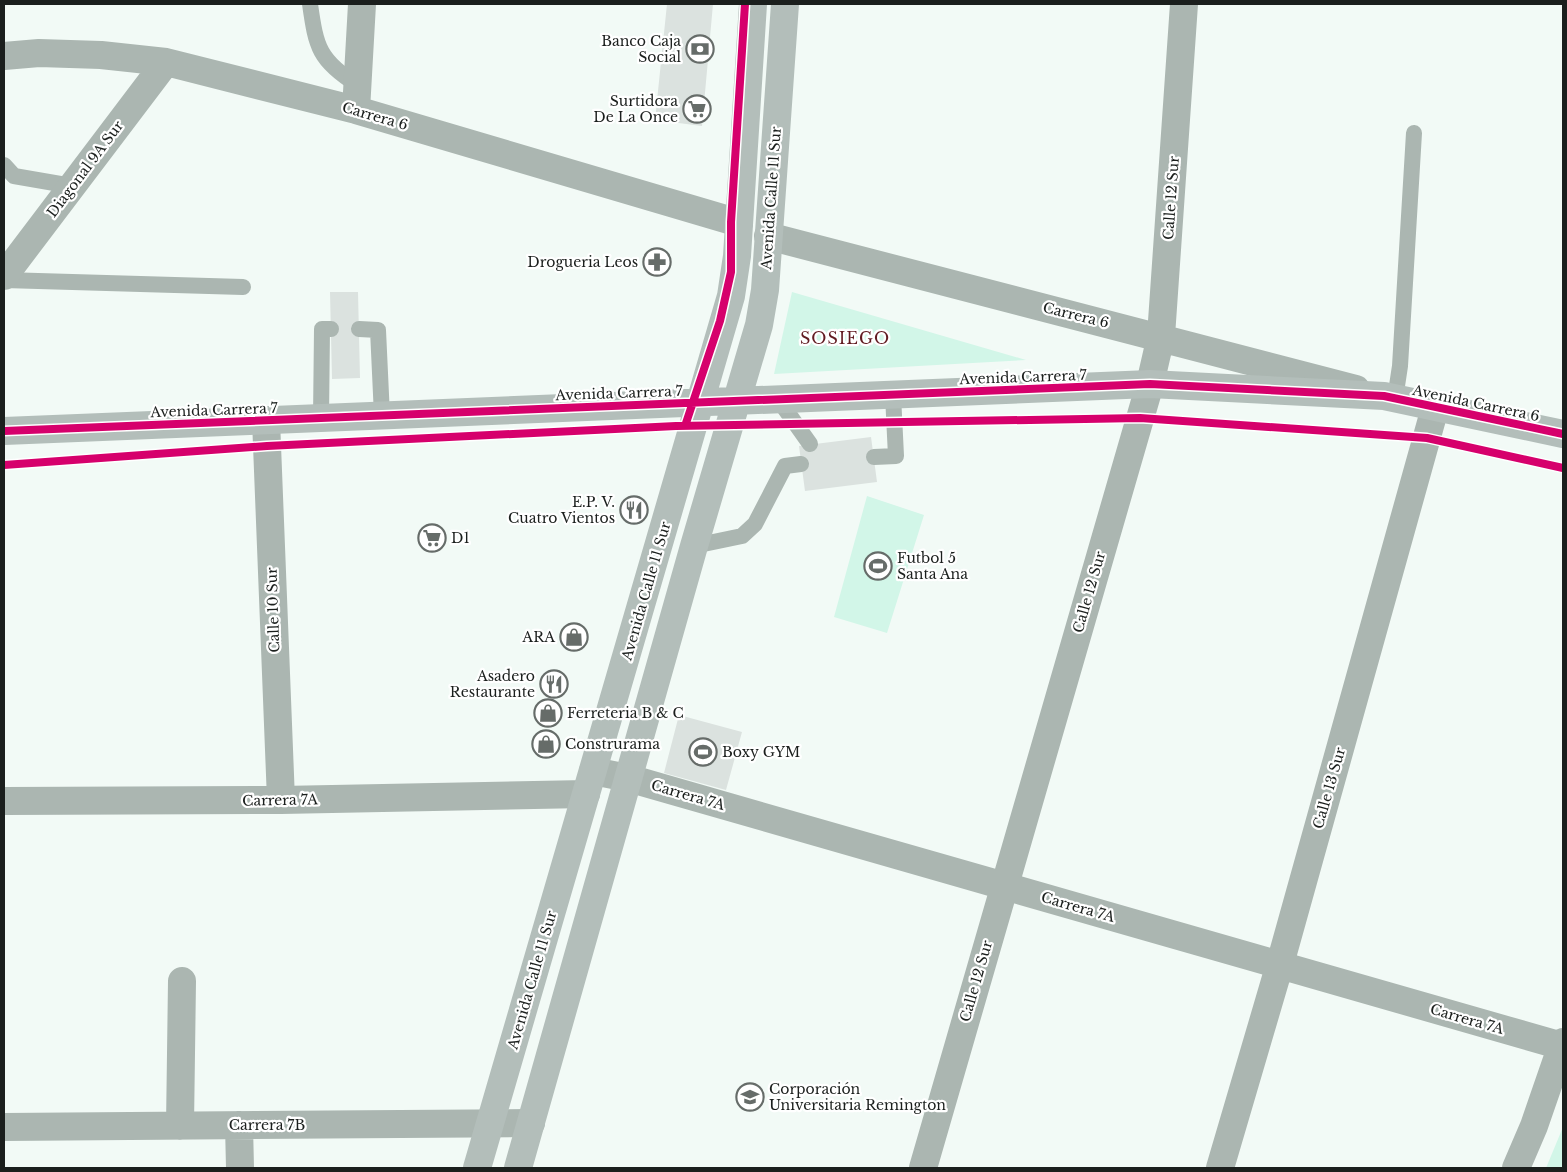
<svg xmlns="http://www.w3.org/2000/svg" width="1567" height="1172" font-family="'Libre Baskerville',serif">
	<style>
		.green { fill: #d2f6e8 }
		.building { fill: #dbe2df }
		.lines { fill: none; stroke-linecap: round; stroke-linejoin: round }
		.lane { stroke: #abb6b1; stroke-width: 16 }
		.street { stroke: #abb6b1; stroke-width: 28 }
		.secondary { stroke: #b3beba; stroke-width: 28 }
		.cycleway-casing { stroke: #fff; stroke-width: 11 }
		.cycleway { stroke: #d6006c; stroke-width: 8 }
		.labels { text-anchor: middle; stroke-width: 4.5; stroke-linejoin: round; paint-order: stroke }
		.poi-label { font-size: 14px; fill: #1b1f1d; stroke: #fff; text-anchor: end }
		.street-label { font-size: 14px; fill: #1b1f1d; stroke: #fff }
		.quarter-label { font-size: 16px; letter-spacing: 1px; fill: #611b21; stroke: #fff }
	</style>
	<rect width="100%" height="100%" fill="#f2faf6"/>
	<path class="green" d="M792 292 1026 360 774 374Z
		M867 496 924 515 887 633 834 617Z
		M1563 1127V1168H1546Z"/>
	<path class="building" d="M667 4H713L702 126 655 120Z
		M330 292H358L360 378 332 379Z
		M871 437 877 482 805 491 799 446Z
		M679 715 742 732 726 790 664 773Z"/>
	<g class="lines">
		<path class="lane" d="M310 4C316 47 319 61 358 85
			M4 165 14 176 72 186
			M4 280 243 287
			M359 329 378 330 382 416
			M778 399 810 444
			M1395 399 1400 366 1414 133
			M321 418 322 329H331
			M874 457 896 456 893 395
			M694 546 742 536 755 524 785 466 801 464"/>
		<path class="street" d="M4 56 39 53 101 55 166 62 356 110 739 223
			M356 110 362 4
			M768 236 1356 389
			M4 276 166 62
			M266 420 281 800
			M593 771 628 778 1562 1046
			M4 801 281 800 586 794
			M239 1125 240 1168
			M180 1126 182 981
			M4 1127 531 1123
			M923 1168 1150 384 1161 336 1184 4
			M1220 1168 1280 964 1435 408
			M1516 1168 1534 1126 1563 1042"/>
		<path class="secondary" d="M4 431 1150 384 1384 396 1563 434
			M477 1168 731 296 737 256 753 4
			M518 1168 694 546 759 325 765 290 785 4"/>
		<g class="cycleway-casing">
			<path id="cycleway" d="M685 426 720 321 731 272V222L745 4
				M4 431 1150 384 1384 396 1563 434
				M4 465 267 446 676 426 1140 418 1427 438 1563 468"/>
		</g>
		<use href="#cycleway" class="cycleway"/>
	</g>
	<defs>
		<g id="bank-ring" transform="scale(1.4375)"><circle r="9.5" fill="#fff" stroke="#666c69" stroke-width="1.5"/><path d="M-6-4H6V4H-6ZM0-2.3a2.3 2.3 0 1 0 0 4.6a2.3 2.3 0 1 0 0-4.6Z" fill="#666c69"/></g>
		<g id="supermarket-ring" transform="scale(1.4375)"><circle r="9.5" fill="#fff" stroke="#666c69" stroke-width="1.5"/><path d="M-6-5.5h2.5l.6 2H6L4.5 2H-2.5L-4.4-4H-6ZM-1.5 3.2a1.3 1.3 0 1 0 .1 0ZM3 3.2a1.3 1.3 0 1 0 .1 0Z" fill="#666c69"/></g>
		<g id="pharmacy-ring" transform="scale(1.4375)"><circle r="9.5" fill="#fff" stroke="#666c69" stroke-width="1.5"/><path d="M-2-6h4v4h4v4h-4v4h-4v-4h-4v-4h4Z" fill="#666c69"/></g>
		<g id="restaurant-ring" transform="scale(1.4375)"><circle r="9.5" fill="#fff" stroke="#666c69" stroke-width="1.5"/><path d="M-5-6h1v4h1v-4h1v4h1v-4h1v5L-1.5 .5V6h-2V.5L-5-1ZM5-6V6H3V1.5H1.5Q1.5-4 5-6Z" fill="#666c69"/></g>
		<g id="stadium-ring" transform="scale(1.4375)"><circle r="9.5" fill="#fff" stroke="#666c69" stroke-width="1.5"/><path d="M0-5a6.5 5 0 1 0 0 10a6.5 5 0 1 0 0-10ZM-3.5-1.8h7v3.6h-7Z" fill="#666c69"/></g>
		<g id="shop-ring" transform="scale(1.4375)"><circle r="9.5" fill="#fff" stroke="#666c69" stroke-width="1.5"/><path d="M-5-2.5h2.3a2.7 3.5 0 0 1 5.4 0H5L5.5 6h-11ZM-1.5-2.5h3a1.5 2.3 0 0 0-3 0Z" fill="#666c69"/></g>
		<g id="university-ring" transform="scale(1.4375)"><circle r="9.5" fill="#fff" stroke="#666c69" stroke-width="1.5"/><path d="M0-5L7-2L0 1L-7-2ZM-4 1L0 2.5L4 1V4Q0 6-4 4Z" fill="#666c69"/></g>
	</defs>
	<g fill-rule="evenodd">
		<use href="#bank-ring" x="700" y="49"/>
		<use href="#supermarket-ring" x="697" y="109"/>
		<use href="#pharmacy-ring" x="657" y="262"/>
		<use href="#restaurant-ring" x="634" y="510"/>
		<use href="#supermarket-ring" x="432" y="538"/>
		<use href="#stadium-ring" x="878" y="566"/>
		<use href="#shop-ring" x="574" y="637"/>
		<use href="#restaurant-ring" x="554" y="684"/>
		<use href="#shop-ring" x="548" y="713"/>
		<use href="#shop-ring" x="546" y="744"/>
		<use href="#stadium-ring" x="703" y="752"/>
		<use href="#university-ring" x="750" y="1097"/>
	</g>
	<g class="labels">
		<g class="poi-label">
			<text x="681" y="46">Banco Caja<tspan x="681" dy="16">Social</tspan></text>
			<text x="678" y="106">Surtidora<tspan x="678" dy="16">De La Once</tspan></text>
			<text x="638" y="267">Drogueria Leos</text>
			<text x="615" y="507">E.P. V.<tspan x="615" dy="16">Cuatro Vientos</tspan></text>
			<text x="451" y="543" text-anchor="start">D1</text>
			<text x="897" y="563" text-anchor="start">Futbol 5<tspan x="897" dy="16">Santa Ana</tspan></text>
			<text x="555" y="642">ARA</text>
			<text x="535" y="681">Asadero<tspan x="535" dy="16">Restaurante</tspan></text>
			<text x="567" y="718" text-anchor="start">Ferreteria B &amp; C</text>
			<text x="565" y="749" text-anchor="start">Construrama</text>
			<text x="722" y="757" text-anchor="start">Boxy GYM</text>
			<text x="769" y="1094" text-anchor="start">Corporación<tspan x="769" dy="16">Universitaria Remington</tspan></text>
		</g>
		<g class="street-label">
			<text transform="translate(375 116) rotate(16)" y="5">Carrera 6</text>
			<text transform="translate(85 169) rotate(-53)" y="5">Diagonal 9A Sur</text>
			<text transform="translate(771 198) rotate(-86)" y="5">Avenida Calle 11 Sur</text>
			<text transform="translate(1171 198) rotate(-86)" y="5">Calle 12 Sur</text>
			<text transform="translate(1076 315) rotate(14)" y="5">Carrera 6</text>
			<text transform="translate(1023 377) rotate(-2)" y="5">Avenida Carrera 7</text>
			<text transform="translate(619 393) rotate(-2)" y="5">Avenida Carrera 7</text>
			<text transform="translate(1476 403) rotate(12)" y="5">Avenida Carrera 6</text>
			<text transform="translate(214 410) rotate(-2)" y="5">Avenida Carrera 7</text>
			<text transform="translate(646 591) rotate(-74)" y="5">Avenida Calle 11 Sur</text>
			<text transform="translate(1089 592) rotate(-74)" y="5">Calle 12 Sur</text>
			<text transform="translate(273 610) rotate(-92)" y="5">Calle 10 Sur</text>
			<text transform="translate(1329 788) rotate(-74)" y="5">Calle 13 Sur</text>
			<text transform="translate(688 795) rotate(16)" y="5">Carrera 7A</text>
			<text transform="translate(280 800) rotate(-1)" y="5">Carrera 7A</text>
			<text transform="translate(1078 907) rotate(16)" y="5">Carrera 7A</text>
			<text transform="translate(532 980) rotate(-74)" y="5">Avenida Calle 11 Sur</text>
			<text transform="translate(976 981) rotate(-74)" y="5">Calle 12 Sur</text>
			<text transform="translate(1467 1019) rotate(16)" y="5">Carrera 7A</text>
			<text x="267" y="1130">Carrera 7B</text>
		</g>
		<g class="quarter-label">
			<text x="845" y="344">SOSIEGO</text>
		</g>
	</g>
	<rect width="1567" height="1172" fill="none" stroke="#1b1f1d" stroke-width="10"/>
</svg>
